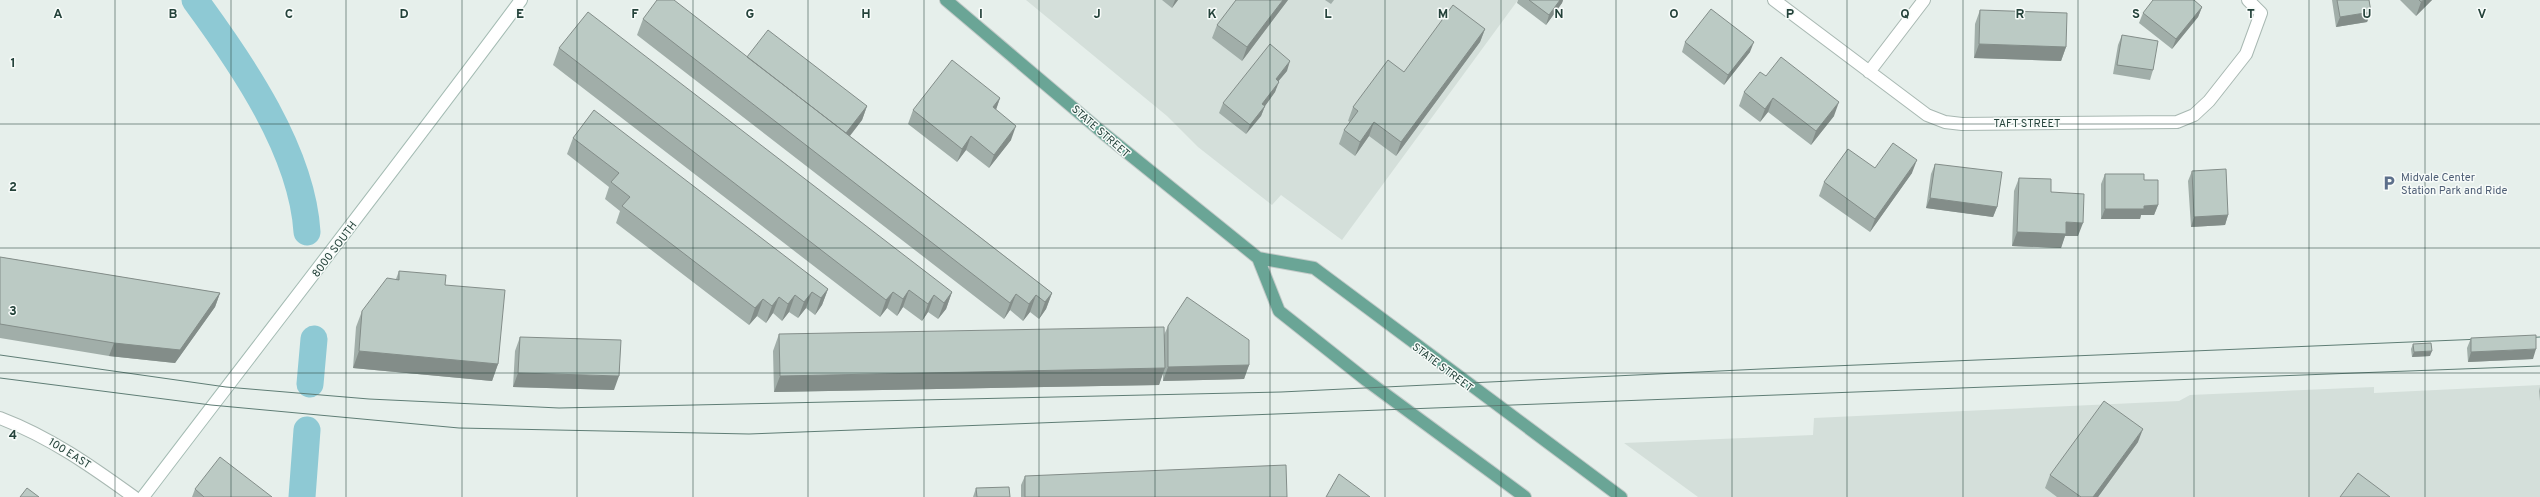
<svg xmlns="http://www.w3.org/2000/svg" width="2540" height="497" font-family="Overpass,sans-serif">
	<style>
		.built { fill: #d4dfda }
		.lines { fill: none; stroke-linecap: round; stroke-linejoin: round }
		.canal { stroke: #8ec9d4; stroke-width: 27 }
		.street-casing { stroke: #a8b8b2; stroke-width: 14 }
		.secondary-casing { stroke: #a4bbb3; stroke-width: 14 }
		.primary-casing { stroke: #c2cac8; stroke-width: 14 }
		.street { stroke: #fff; stroke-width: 12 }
		.secondary { stroke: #fff; stroke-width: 12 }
		.primary { stroke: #6aa596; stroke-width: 12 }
		.tram { stroke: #5f7d75; stroke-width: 1 }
		.wall { fill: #a1aea9 }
		.shaded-wall { fill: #838d89 }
		.building { fill: #bbcac4; stroke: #838d89 }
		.grid { fill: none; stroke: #24423a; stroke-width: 1; stroke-opacity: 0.55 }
		.labels { text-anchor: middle; stroke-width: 3; stroke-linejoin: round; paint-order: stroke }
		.street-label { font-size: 11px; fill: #24423a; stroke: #f7fbf9 }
		.service-label { font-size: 11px; fill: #4e5e75; stroke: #f7fbf9; text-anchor: start }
		.grid-label { font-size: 13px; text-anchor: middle; font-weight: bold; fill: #24423a; stroke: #f7fbf9; stroke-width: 3; stroke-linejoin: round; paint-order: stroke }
	</style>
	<rect width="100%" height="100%" fill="#e6efeb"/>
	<path class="built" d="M1026 0H1518L1342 240 1281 195 1272 205 1198 147 1167 116Z
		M2540 385V497H1698L1624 443 1813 435 1814 418 2179 401 2190 395 2374 387V393Z"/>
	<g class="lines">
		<path class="canal" d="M195 0C242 64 302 151 307 232
			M310 384 314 339
			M302 497 307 430"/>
		<g class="street-casing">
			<path id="street" d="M1774 0 1927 115 1945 122 1962 124 2177 122 2194 115 2209 101 2246 54 2261 13 2248 0
				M1869 72 1924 0
				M0 418C50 437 91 466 134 497"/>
		</g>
		<g class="secondary-casing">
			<path id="secondary" d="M143 497C269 331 397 167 521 0"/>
		</g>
		<g class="primary-casing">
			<path id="primary" d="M946 0 1103 133 1258 258 1314 268 1621 497
				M1258 258 1279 311 1366 380 1525 497"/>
		</g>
		<use href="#street" class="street"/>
		<use href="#secondary" class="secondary"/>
		<use href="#primary" class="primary"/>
		<path class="tram" d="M2524 338 2540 337
			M0 355 226 387 369 399 559 408 1281 392 1761 369 2482 339
			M0 378 211 405 459 428 749 434 2540 366"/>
	</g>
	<path class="wall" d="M1162 0H1178L1172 8Z
		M1288 0 1242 61 1212 38 1217 25Z
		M1325 0H1334L1331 4Z
		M1518 0H1563L1562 3 1546 25 1517 3Z
		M2332 0H2369L2371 12 2367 22 2336 27Z
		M2400 0H2432L2416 16Z
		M2202 7 2198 17 2172 49 2139 23 2143 13Z
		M1980 10 2066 47 2061 61 1974 58 1975 24Z
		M643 19 747 57 867 106 862 120 850 136 1052 293 1046 309 1039 319 1030 312 1023 321 1010 310 1004 319 637 35Z
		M1485 29 1480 42 1396 156 1369 136 1355 156 1339 144 1344 130 1350 122 1348 121 1353 107 1404 72Z
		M2122 35 2153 70 2150 80 2113 74 2118 45Z
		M1685 42 1750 52 1724 85 1682 52Z
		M559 48 952 292 946 309 938 319 928 312 922 321 903 307 897 316 887 308 880 317 553 65Z
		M1287 71 1278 81 1275 92 1265 106 1261 116 1246 134 1219 113 1223 103Z
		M1766 76 1834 116 1811 145 1768 112 1760 122 1739 106 1744 92Z
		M1000 98 996 110 1011 140 989 168 966 150 957 162 908 124 913 110Z
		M573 138 828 289 822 305 815 315 806 308 798 318 789 312 782 321 773 313 766 323 757 316 749 325 616 223 620 211 605 199 609 187 567 154Z
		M1935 164 1997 207 1993 217 1926 208 1931 174Z
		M1875 168 1912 173 1870 232 1819 196 1824 182Z
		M2192 171 2228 215 2225 225 2191 227 2188 181Z
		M2105 174 2144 180 2158 205 2154 215H2141L2140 219H2101V184Z
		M2019 178 2051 192 2078 236H2065L2061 248 2012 246 2014 191Z
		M0 257 220 293 215 307 175 363 109 356 0 338Z
		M399 271 445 285 498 364 492 381 353 368 356 327 362 311 396 279Z
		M1168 326 1249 365 1244 379 1163 381V372L1159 385 774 392 773 351 779 334 1164 335Z
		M520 337 614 390 513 387 515 351Z
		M2471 338 2533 359 2468 362 2467 348Z
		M2413 344 2430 356 2412 357 2411 349Z
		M2540 387V401L2539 391Z
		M2138 442 2098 497H2057L2045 488 2050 475Z
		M1025 476 1287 497H1021V485Z
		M976 488 1010 497H973Z
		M195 489 272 497H192Z"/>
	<path class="shaded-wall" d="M1175 0H1178L1172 8Z
		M1283 0H1288L1242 61 1247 47Z
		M1560 0H1563L1562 3 1546 25 1549 15Z
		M2424 0H2432L2416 16 2421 2Z
		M2202 7 2198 17 2172 49 2176 39Z
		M2371 12 2367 22 2336 27 2340 17Z
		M1485 29 1480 42 1396 156 1401 142Z
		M1754 42 1750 52 1724 85 1728 75Z
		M1979 44 2066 47 2061 61 1974 58Z
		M1290 61 1287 71 1272 89 1276 79Z
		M1279 82 1275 92 1265 106 1261 116 1246 134 1250 125 1262 104Z
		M1000 98 995 112 993 107Z
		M1773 98 1768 112 1760 122 1765 109Z
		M1839 102 1834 116 1811 145 1816 131Z
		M867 106 862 120 841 147 846 133Z
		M1374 122 1369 136 1355 156 1360 142Z
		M1016 126 1011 140 989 168 994 155Z
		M971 136 966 150 957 162 962 149Z
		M1917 160 1912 173 1870 232 1875 219Z
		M1930 198 1997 207 1993 217 1926 208Z
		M2158 205 2154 215H2141L2140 219H2101L2105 209 2144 206Z
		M2228 215 2225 225 2191 227 2194 217Z
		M2066 222 2083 223 2078 236H2065L2061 248 2012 246 2017 232Z
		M828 289 822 305 815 315 821 298Z
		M909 290 903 307 897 316 903 299Z
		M812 292 806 308 798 318 804 302Z
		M893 292 887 308 880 317 886 300Z
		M952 292 946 309 938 319 944 303Z
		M220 293 215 307 175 363 109 356 114 343Z
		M1052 293 1046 309 1039 319 1045 302Z
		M1016 294 1010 310 1004 319 1010 303Z
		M795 295 789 312 782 321 788 304Z
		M934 295 928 312 922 321 928 304Z
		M1036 295 1030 312 1023 321 1029 304Z
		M779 297 773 313 766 323 772 306Z
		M763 299 757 316 749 325 755 308Z
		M2536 349 2533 359 2468 362 2471 352Z
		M359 351 498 364 492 381 353 368Z
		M2432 351 2430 356 2412 357 2414 352Z
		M1249 365 1244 379 1163 381 1168 367Z
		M1165 368 1159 385 774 392 780 376Z
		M518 373 619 376 614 390 513 387Z
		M2143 429 2138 442 2098 497H2093Z"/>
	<path class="building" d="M657 0H674L1052 293 1045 302 1036 295 1029 304 1016 294 1010 303 643 19Z
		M1236 0H1283L1247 47 1217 25Z
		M1529 0H1560L1549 15Z
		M2153 0H2194L2202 7 2176 39 2143 13Z
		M2337 0H2369L2371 12 2340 17Z
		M2419 0H2424L2421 2Z
		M1453 5 1485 29 1401 142 1374 122 1360 142 1344 130 1358 111 1353 107 1388 60 1404 72Z
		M1711 9 1754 42 1728 75 1685 42Z
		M1980 10 2067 13 2066 47 1979 44Z
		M588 12 952 292 944 303 934 295 928 304 909 290 903 299 893 292 886 300 559 48Z
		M768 30 867 106 846 133 747 57Z
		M2122 35 2158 41 2153 70 2117 65Z
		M1270 44 1290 61 1276 79 1279 82 1262 104 1265 106 1250 125 1223 103Z
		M1781 57 1839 102 1816 131 1773 98 1765 109 1744 92 1760 72 1766 76Z
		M952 60 1000 98 993 107 1016 126 994 155 971 136 962 149 913 110Z
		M594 110 828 289 821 298 812 292 804 302 795 295 788 304 779 297 772 306 763 299 755 308 622 206 630 197 611 182 619 173 573 138Z
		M1893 143 1917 160 1875 219 1824 182 1848 149 1875 168Z
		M1935 164 2002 172 1997 207 1930 198Z
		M2226 169 2228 215 2194 217 2192 171Z
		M2105 174H2144V180H2158V205L2144 206V209H2105Z
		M2019 178 2051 179V192L2084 194 2083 223 2066 222V234L2017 232Z
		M0 257 220 293 180 350 114 343 0 324Z
		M399 271 446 275 445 285 505 290 498 364 359 351 362 311 387 278 399 280Z
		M1187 297 1249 340V365L1168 367V326Z
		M1164 327 1165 368 780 376 779 334Z
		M2536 335V349L2471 352V338Z
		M520 337 621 340 619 376 518 373Z
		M2431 343 2432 351 2414 352 2413 344Z
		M2104 401 2143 429 2093 497H2081L2050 475Z
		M220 457 272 497H204L195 489Z
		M1286 465 1287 497H1025V476Z
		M2358 473 2390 497H2340Z
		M1339 474 1370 497H1326Z
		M1009 487 1010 497H977L976 488Z
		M27 488 39 497H20Z"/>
	<path class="grid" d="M115 0V497M231 0V497M346 0V497M462 0V497M577 0V497M693 0V497M808 0V497M924 0V497M1039 0V497M1155 0V497M1270 0V497M1385 0V497M1501 0V497M1616 0V497M1732 0V497M1847 0V497M1963 0V497M2078 0V497M2194 0V497M2309 0V497M2425 0V497M0 124H2540M0 248H2540M0 373H2540"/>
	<defs>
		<g id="parking-bare" transform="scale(1.2)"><path d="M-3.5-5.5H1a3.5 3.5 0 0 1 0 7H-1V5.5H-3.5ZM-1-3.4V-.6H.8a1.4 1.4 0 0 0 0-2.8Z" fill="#5c6f8a" stroke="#f7fbf9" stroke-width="2.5" paint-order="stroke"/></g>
	</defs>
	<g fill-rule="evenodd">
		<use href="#parking-bare" x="2389" y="183"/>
	</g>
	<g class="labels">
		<g class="street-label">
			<text x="2027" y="127">TAFT STREET</text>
			<text transform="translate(1101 131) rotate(41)" y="4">STATE STREET</text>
			<text transform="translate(334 249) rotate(-53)" y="4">8000 SOUTH</text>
			<text transform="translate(1443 367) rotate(37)" y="4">STATE STREET</text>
			<text transform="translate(70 453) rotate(32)" y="4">100 EAST</text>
		</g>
		<g class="service-label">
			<text x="2401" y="181">Midvale Center<tspan x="2401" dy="13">Station Park and Ride</tspan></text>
		</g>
	</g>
	<g class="grid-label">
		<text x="58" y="18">A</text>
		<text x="173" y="18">B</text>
		<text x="289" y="18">C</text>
		<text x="404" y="18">D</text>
		<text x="520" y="18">E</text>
		<text x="635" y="18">F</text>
		<text x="750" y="18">G</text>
		<text x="866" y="18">H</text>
		<text x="981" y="18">I</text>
		<text x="1097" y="18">J</text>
		<text x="1212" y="18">K</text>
		<text x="1328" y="18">L</text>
		<text x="1443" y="18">M</text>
		<text x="1559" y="18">N</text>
		<text x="1674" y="18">O</text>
		<text x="1790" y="18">P</text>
		<text x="1905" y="18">Q</text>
		<text x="2020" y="18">R</text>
		<text x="2136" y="18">S</text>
		<text x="2251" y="18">T</text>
		<text x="2367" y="18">U</text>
		<text x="2482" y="18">V</text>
		<text x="13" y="67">1</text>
		<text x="13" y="191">2</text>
		<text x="13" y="315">3</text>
		<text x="13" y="439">4</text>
	</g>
</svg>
